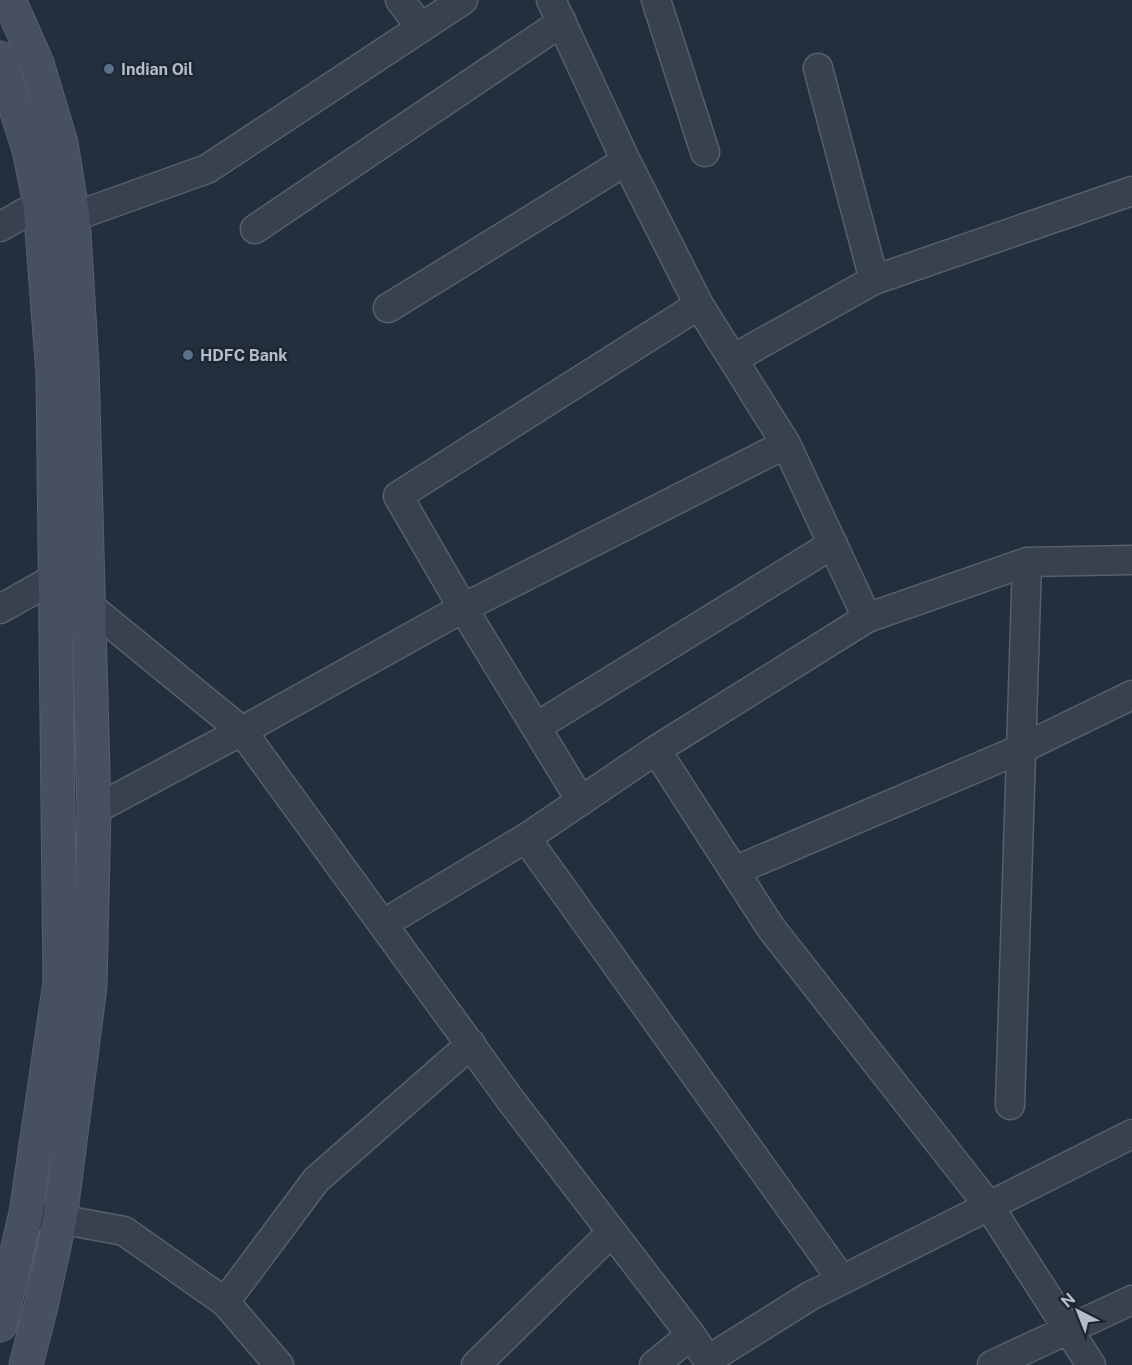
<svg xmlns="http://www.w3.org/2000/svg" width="1132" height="1365" font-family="'Public Sans',sans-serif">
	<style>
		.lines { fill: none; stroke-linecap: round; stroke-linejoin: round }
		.street-casing { stroke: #565f6c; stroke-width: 31 }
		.secondary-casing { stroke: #565f6c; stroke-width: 35 }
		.street { stroke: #38414e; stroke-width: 28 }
		.secondary { stroke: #465061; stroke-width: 33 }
		.service-dot { fill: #5c6f8a; stroke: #1d2633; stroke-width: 2 }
		.labels { text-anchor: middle; stroke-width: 5; stroke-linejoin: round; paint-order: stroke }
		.poi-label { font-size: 16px; font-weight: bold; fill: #b4bcc9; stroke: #1d2633; text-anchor: start }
	</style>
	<rect width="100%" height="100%" fill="#242f3e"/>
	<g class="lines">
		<g class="street-casing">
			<path id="street" d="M400 0 421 28
				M551 0 626 161 699 305 786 444
				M656 0 705 152
				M818 68 874 280 1132 191
				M73 217 207 169 463 0
				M0 227 40 204
				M255 229 562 22
				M388 308 626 161
				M733 359 874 280
				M88 605 242 731 512 1102 691 1335 711 1365
				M0 609 55 578
				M867 618 656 750 771 928 989 1206 1091 1365
				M536 727 833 544
				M656 750 526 838 842 1280
				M581 801 463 608 398 496 699 305
				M94 810 242 731 463 608 786 444 867 618 1027 562 1132 560
				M734 871 1021 749 1132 695
				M383 924 526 838
				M1010 1105 1027 562
				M26 1213 124 1231 225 1302 279 1365
				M225 1302 316 1180 471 1044
				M708 1360 810 1296 1132 1134
				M476 1365 612 1232
				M654 1365 691 1335
				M992 1365 1132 1300"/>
		</g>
		<g class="secondary-casing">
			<path id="secondary" d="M9 0 37 63 61 143 73 217 82 365 94 810 90 986 60 1219 41 1306 26 1365
				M0 58 29 150 40 204 53 375 60 982 26 1213 0 1325"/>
		</g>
		<use href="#street" class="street"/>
		<use href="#secondary" class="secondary"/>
	</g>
	<g class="service-dot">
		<circle cx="109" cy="69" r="6"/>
		<circle cx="188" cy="355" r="6"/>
	</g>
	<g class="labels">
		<g class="poi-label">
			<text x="121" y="75">Indian Oil</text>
			<text x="200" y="361">HDFC Bank</text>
		</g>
	</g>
	<g transform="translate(1078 1311) rotate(318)" stroke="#1d2633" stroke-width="4.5" paint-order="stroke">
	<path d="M0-4.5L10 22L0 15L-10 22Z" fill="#b4bcc9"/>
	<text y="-9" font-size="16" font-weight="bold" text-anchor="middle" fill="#b4bcc9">N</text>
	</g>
</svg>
